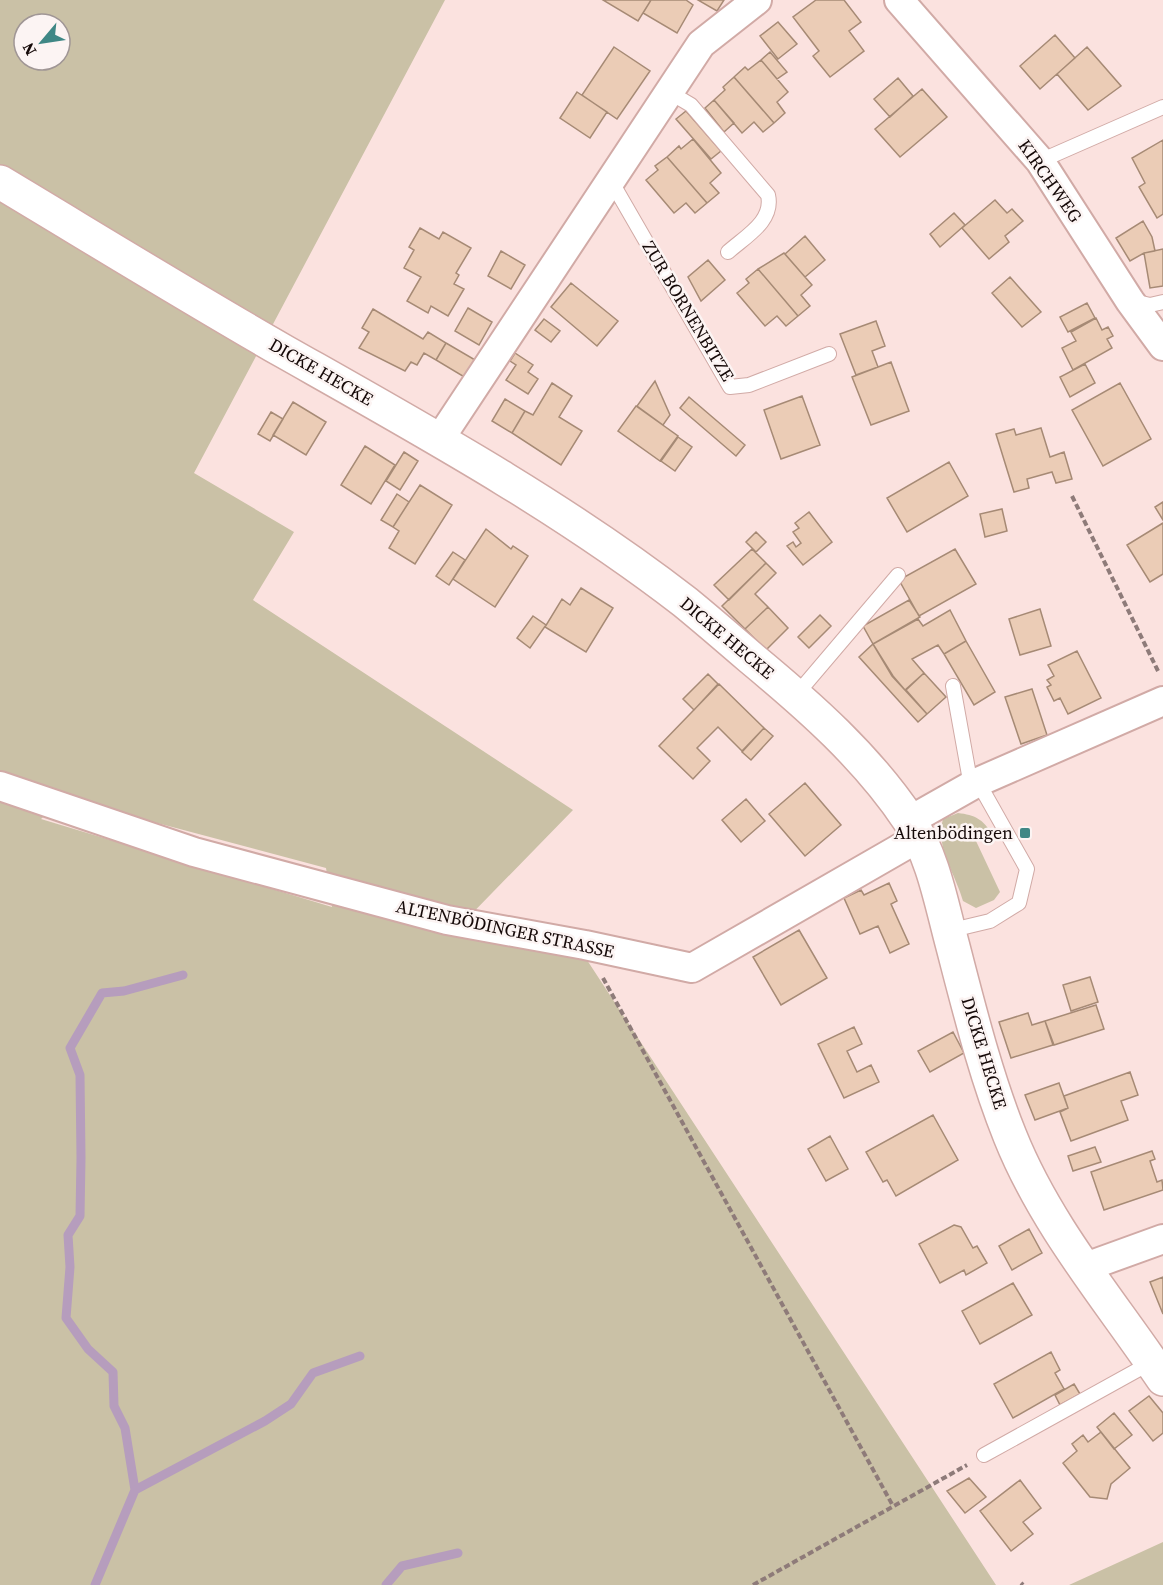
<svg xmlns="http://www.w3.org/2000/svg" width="1163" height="1585" font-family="'Source Serif 4',serif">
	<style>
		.green { fill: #cac1a6; fill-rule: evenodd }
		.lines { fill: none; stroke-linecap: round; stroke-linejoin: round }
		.stream { stroke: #b69dbd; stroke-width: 9 }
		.building { fill: #ebccb6; stroke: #a68a75; stroke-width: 1.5 }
		.service-casing { stroke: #d1aaa6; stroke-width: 16 }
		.minor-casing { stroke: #d1aaa6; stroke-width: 32 }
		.tertiary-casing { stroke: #d1aaa6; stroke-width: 36 }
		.path { stroke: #8e7b79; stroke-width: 4; stroke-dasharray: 6 3; stroke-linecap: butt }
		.service { stroke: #fff; stroke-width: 14 }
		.minor { stroke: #fff; stroke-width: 28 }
		.tertiary { stroke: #fff; stroke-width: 33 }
		.poi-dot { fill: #3f8785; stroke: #fcf4f3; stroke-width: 2 }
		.labels { text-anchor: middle; stroke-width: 5; stroke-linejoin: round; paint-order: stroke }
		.street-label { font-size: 18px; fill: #150908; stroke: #fcf4f3 }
		.poi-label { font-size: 18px; fill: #150908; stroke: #fcf4f3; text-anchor: end }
	</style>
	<rect width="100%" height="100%" fill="#fbe2df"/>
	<path class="green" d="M0 0H445L194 473 294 532 253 600 573 810 456 930 585 957 996 1585H0ZM24 24H60V60H24ZM63 798 326 868 332 907 41 819Z
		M958 813C975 815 983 819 992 834L976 841 1000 892 994 900 976 908 963 901C955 872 935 848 943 819Z
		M1163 1542V1585H1069Z"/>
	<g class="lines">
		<path class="stream" d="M135 1490 265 1421 291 1404 313 1373 360 1356
			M95 1585 135 1490 125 1428 114 1406 113 1372 88 1349 66 1318 70 1267 68 1235 80 1216 81 1158 80 1075 70 1048 102 993 124 991 183 975
			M386 1585 402 1566 458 1553"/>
	</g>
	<path class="building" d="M603 0H651L638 21Z
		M651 0H686L693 5 677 33 643 13Z
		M698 0H724L717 11Z
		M816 0H844L861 22 849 31 864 51 830 77 813 56 819 51 793 17Z
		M778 22 797 44 778 59 760 36Z
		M1055 35 1075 58 1040 89 1020 66Z
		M614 47 650 71 617 119 582 95Z
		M1087 47 1121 86 1088 110 1057 74Z
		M770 52 787 72 777 79 761 60Z
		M761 60 788 92 777 102 785 113 774 123 734 77 745 67 748 70Z
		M734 77 774 123 763 132 754 122 742 133 714 100 725 90 723 87Z
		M898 78 913 96 890 117 874 99Z
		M922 89 947 117 900 157 875 129Z
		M577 92 607 112 590 138 560 118Z
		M714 100 734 123 724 132 705 108Z
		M686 111 721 151 711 159 676 119Z
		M693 139 721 173 710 183 719 193 707 203 667 157 679 146 681 149Z
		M1163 140V214L1157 218 1139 187 1145 183 1132 158Z
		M667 157 707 203 695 213 686 203 674 213 646 180 658 170 655 166Z
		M995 200 1007 213 1012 209 1023 221 1005 236 1009 242 989 259 962 228Z
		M954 213 965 225 940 247 930 234Z
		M1143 221 1152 237 1155 251 1144 253 1130 261 1116 238Z
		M420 228 439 239 443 232 471 248 456 273 459 275 454 284 464 289 448 316 431 306 428 313 407 301 421 277 404 268 414 250 409 247Z
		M805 236 825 260 805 277 785 254Z
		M1163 249V286L1150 288 1144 253Z
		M501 251 525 265 511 289 488 276Z
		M784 253 812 285 801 295 810 306 798 316 758 269Z
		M708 260 725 280 701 301 688 277Z
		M758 269 798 316 786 326 777 316 765 326 737 293 749 283 746 279Z
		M1010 277 1041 312 1022 327 992 293Z
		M571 283 618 321 597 346 551 307Z
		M1087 303 1095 318 1068 332 1060 317Z
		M468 308 492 322 479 345 455 331Z
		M373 309 423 339 428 332 446 343 436 360 424 353 417 365 411 362 405 371 359 348 369 332 362 328Z
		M1096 318 1102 330 1108 327 1113 336 1107 339 1112 348 1073 370 1062 348 1076 341 1071 332Z
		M544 319 560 331 551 342 535 330Z
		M876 321 885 346 872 351 878 367 856 375 840 334Z
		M446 343 482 364 471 381 436 360Z
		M515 353 533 365 528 372 538 379 528 394 506 380 516 365 510 361Z
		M891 362 909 411 871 425 852 377Z
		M1085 364 1095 383 1070 397 1060 377Z
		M655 381 670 415 663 425 637 406Z
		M552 383 572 396 559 417 582 431 561 465 512 433 525 411 533 415Z
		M1120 383 1151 439 1103 466 1072 410Z
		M802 396 820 445 781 459 764 410Z
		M689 397 745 445 736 456 680 408Z
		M505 399 525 411 512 433 492 421Z
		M293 402 326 422 306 455 273 435Z
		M636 406 678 436 660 461 618 431Z
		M271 412 283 419 270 441 258 434Z
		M1041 428 1050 457 1064 452 1072 479 1056 483 1052 472 1027 479 1029 488 1014 492 996 434 1014 429 1016 435Z
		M678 437 692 447 675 471 661 461Z
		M365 446 395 465 371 504 341 485Z
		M404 452 418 461 400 490 386 481Z
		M949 462 968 496 907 532 887 498Z
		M420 485 452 505 415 564 389 548 399 531 393 527Z
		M397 494 409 502 393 527 381 520Z
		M1163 502V520L1155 507Z
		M1002 509 1007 531 985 537 980 514Z
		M809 512 832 542 803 565 787 546 793 542 796 547 801 543 793 532 799 528 795 523Z
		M1163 523V574L1150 582 1127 545Z
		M486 529 511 549 513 546 528 556 495 607 453 579Z
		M756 532 766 542 756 552 746 542Z
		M752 549 766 563 729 600 714 585Z
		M955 549 976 584 919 616 899 580Z
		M453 552 465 560 449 585 436 576Z
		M766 563 776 573 755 594 768 607 745 629 722 606Z
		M581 588 613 608 586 652 545 627 562 599 570 605Z
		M909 600 920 617 873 644 863 626Z
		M768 607 788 628 766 650 745 629Z
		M1040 609 1051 646 1020 655 1009 619Z
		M950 610 966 641 944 654 938 645 912 659 924 673 905 690 893 676 873 644 918 619 923 626Z
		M820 615 831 626 809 648 798 637Z
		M533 616 546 625 530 648 517 638Z
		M966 641 995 692 974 705 944 654Z
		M873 644 892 676 927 714 918 722 859 657Z
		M1077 651 1101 698 1068 714 1060 698 1054 701 1047 687 1051 685 1047 680 1054 676 1048 665Z
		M924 673 946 697 927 714 906 690Z
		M708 674 718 684 694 710 683 699Z
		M719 684 764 728 742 751 718 727 697 748 710 761 693 779 659 746Z
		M1032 689 1047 735 1021 744 1005 697Z
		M764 728 773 736 751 760 742 752Z
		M805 783 841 825 805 856 769 814Z
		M746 799 765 821 741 842 722 820Z
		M889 883 897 901 891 904 909 944 890 953 878 926 860 934 844 898 861 890 864 895Z
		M799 930 827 978 781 1005 753 957Z
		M1090 977 1098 1002 1071 1011 1063 985Z
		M1096 1005 1104 1029 1054 1045 1045 1021Z
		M1028 1013 1032 1025 1045 1021 1053 1045 1011 1058 999 1022Z
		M854 1027 862 1044 847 1051 857 1072 871 1065 879 1082 844 1098 818 1044Z
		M953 1032 964 1053 930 1072 918 1051Z
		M1130 1072 1138 1095 1121 1101 1128 1120 1071 1141 1060 1112 1068 1108 1064 1096Z
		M1059 1083 1068 1108 1035 1120 1025 1095Z
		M933 1115 958 1160 896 1196 887 1180 883 1182 866 1152Z
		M830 1136 848 1169 826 1181 808 1149Z
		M1095 1147 1101 1162 1073 1171 1068 1156Z
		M1152 1151 1155 1159 1150 1161 1157 1182 1162 1180 1163 1190 1104 1210 1091 1172Z
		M954 1225 961 1227 973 1248 977 1246 987 1263 966 1275 964 1270 940 1283 919 1244Z
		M1029 1229 1042 1253 1012 1270 999 1246Z
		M1163 1277V1314L1150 1282Z
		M1013 1283 1032 1315 980 1344 962 1311Z
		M1051 1352 1060 1370 1055 1373 1064 1389 1013 1418 994 1384Z
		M1074 1384 1080 1394 1060 1405 1055 1395Z
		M1149 1396 1163 1413V1433L1153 1441 1129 1411Z
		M1114 1413 1132 1435 1114 1449 1097 1427Z
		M1101 1432 1130 1468 1111 1484 1107 1499 1090 1497 1063 1463 1077 1451 1072 1444 1083 1435 1088 1442Z
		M969 1478 986 1497 965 1513 947 1491Z
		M1020 1480 1041 1508 1023 1522 1033 1534 1011 1551 980 1511Z"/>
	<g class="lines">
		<g class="service-casing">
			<path id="service" d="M669 92 691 105 768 195C774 221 746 236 728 252
				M1040 161 1163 107
				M610 179 730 387 749 385 829 354
				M1133 301 1150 305 1163 302
				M953 686 971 786
				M796 695 898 575
				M948 931 990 921 1019 903 1027 869 978 782
				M984 1455 1152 1362"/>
		</g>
		<g class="minor-casing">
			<path id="minor" d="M899 0 1040 161 1130 301 1163 346
				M439 440 701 44 757 0
				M0 786 194 852 447 920 585 945 692 968 918 838
				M909 821 978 782 1163 701
				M1083 1268 1163 1239"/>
		</g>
		<g class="tertiary-casing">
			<path id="tertiary" d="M0 182C95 239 189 297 285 352 421 429 561 506 685 602 707 620 729 639 751 658 809 706 867 757 909 820 933 856 941 902 952 943 969 1008 985 1074 1010 1136 1046 1226 1109 1299 1163 1379"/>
		</g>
		<path class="path" d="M1072 496 1159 673
			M603 978 893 1506
			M1021 1583 1023 1585
			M753 1585 967 1465"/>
		<use href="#service" class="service"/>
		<use href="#minor" class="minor"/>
		<use href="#tertiary" class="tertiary"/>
	</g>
	<rect class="poi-dot" x="1019" y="827" width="12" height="12" rx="3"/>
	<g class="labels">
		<g class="street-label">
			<text transform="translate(1050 181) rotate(55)" y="6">KIRCHWEG</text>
			<text transform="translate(688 311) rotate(59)" y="6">ZUR BORNENBITZE</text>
			<text transform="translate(321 372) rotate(30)" y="6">DICKE HECKE</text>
			<text transform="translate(727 638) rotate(40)" y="6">DICKE HECKE</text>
			<text transform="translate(505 929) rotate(12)" y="6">ALTENBÖDINGER STRASSE</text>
			<text transform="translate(984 1053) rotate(73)" y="6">DICKE HECKE</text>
		</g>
		<g class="poi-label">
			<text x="1013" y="839">Altenbödingen</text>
		</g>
	</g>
	<g transform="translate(42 42) rotate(241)"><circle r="28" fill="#fcf4f3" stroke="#a09695" stroke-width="1.5"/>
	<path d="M0-4.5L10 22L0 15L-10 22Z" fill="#3f8785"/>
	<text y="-9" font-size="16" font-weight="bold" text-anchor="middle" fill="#150908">N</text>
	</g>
</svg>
